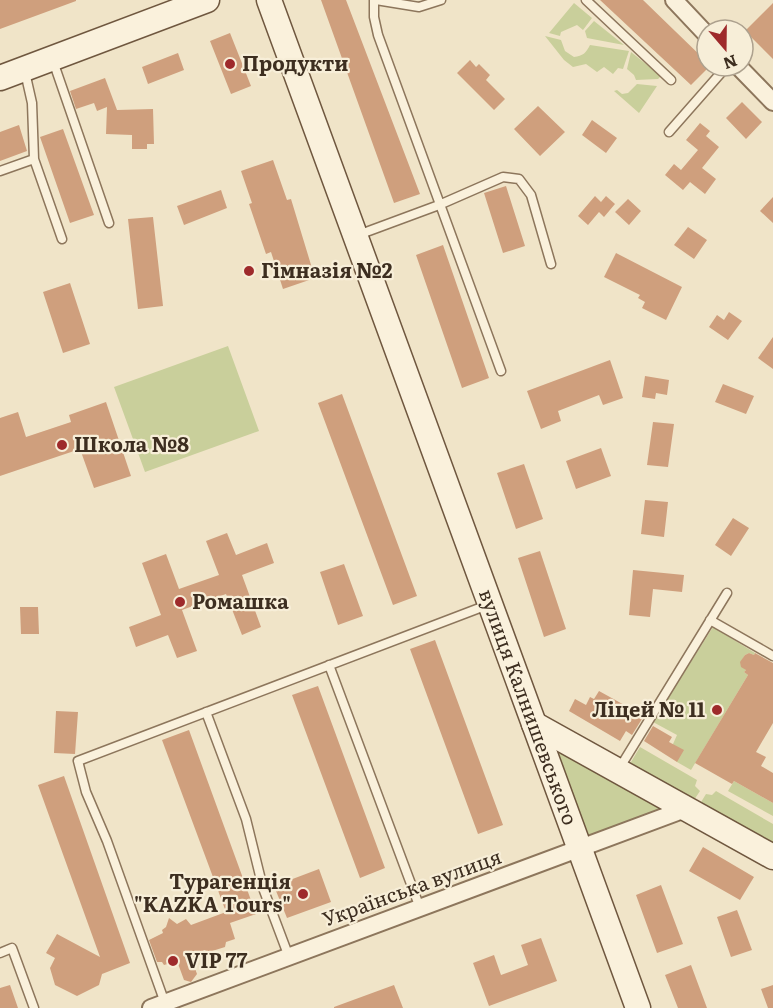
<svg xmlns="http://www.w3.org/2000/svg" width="773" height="1008" font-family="Literata,serif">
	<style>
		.green { fill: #c9cf9b }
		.building { fill: #cf9f7d }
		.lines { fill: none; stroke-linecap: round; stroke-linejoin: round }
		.lane-casing { stroke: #8d765c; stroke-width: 11 }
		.street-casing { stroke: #8d765c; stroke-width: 20 }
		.secondary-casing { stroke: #6f573f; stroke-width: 27 }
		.lane { stroke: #faf1dc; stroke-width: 8 }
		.street { stroke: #faf1dc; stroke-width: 16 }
		.secondary { stroke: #faf1dc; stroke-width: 24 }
		.poi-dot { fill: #9e2a2b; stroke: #f7eed8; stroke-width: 2 }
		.labels { text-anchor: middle; stroke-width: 4.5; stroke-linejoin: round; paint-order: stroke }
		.poi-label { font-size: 20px; font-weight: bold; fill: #3d2e20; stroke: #f7eed8; text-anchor: start }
		.street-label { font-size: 20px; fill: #3d2e20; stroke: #f7eed8 }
	</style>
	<rect width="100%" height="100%" fill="#f0e4c8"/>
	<path class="green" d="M574 3 592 18 583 30 577 25 561 32 560 36 549 33Z
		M594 21 624 45 587 38 585 31Z
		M545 36 561 40 565 51 574 57C583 56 586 53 590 45L629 51 623 69 618 68 613 74 604 67 597 72 586 64 573 67 564 60Z
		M631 52 661 76 658 79 636 80 634 75 627 69Z
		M637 84 657 86 639 113 614 91 617 90 622 94 628 93Z
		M228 346 259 431 145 472 114 387Z
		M713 627 755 653 754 655 749 653 745 655 741 662 746 670 744 672 748 675 691 770 677 762 673 744 677 735 653 722Z
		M640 747 697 780 695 786 700 791 692 803 628 767Z
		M558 749 659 797 663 811 596 838 585 837 554 753Z
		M734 781 773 803V816L728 791Z
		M716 791 773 824V850L698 807 706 794 712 795Z"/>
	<path class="building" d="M0 0H76V1L0 29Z
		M321 0H346L420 194 394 203Z
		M600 0H643L707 62V66H710L691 85Z
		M773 3V59L745 31Z
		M230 33 251 86 231 94 210 41Z
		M178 53 184 70 148 84 142 67Z
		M470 60 476 67 479 64 490 75 486 80 505 99 494 110 457 73Z
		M105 78 117 110 153 109 154 144H147V149H132V135L106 134 107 107 97 111 94 103 76 109 70 91Z
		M742 102 762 122 746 139 726 118Z
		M538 106 565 132 540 156 514 129Z
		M592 120 617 138 606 153 582 135Z
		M700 123 710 131 706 136 719 147 702 168 716 179 705 194 690 182 683 190 665 175 674 164 681 170 698 150 686 140Z
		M19 125 27 151 0 161V132Z
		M63 129 94 215 70 223 40 137Z
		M273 160 287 200 291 199 315 278 283 289 271 252 266 254 249 204 252 203 241 171Z
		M506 186 525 246 503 253 484 193Z
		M221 190 227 208 184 225 177 206Z
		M595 196 601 202 606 196 615 204 604 217 599 212 588 225 578 216Z
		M773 197V223L760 211Z
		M628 199 641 211 629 225 615 212Z
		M153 217 163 306 138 309 128 219Z
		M688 227 707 240 694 259 674 245Z
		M443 245 489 378 462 388 416 255Z
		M616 253 682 287 666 320 642 308 645 302 638 298 640 295 604 277Z
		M70 283 90 344 63 353 43 292Z
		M729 312 742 321 728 340 709 327 717 315 724 320Z
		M773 337V369L758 358Z
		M610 360 623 398 603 405 599 395 558 411 561 421 541 429 527 391Z
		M645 376 669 380 667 395 656 393 655 399 642 397Z
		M723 384 754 396 746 414 715 402Z
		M342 394 417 596 393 605 318 403Z
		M106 402 131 476 94 488 80 449 0 476V418L18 412 26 437 71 422 69 415Z
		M653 422 674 424 668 467 647 465Z
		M601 448 611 476 576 489 566 461Z
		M524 464 543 519 516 529 497 473Z
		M645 500 668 502 664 537 641 534Z
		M733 518 749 528 731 556 715 545Z
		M227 533 236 555 267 543 274 563 242 575 261 627 242 635 226 594 182 610 197 651 177 658 168 635 136 647 129 627 161 615 142 563 166 554 179 589 219 575 206 541Z
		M540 551 566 629 544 637 518 558Z
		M344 564 363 616 338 625 320 572Z
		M633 570 684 575 682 592 653 589 650 617 629 615Z
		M20 607H38L39 634H21Z
		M435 640 503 825 478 834 410 649Z
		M749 653 754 655 755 653 773 663V723L756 752 766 757 761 766 773 773V803L734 781 732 784 695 763 748 675 744 672 746 670 741 667 740 662 745 655Z
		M318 686 385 868 360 878 292 695Z
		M599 691 637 712 635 715 642 719 632 735 626 731 620 741 569 711 575 699 586 705 590 697 594 699Z
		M56 711 78 712 75 754 54 753Z
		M653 726 672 737 669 742 684 750 677 762 644 741Z
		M189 730 256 914 230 923 235 939 226 942 225 947 209 952 204 950 193 963 197 974 191 982 184 980 177 961 164 965 162 962H157L149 940 163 933 162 930 166 927 169 918 177 924 186 919 191 925 226 912 162 740Z
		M64 776 130 963 102 974 99 985 77 996 55 985 50 968 55 958 46 953 57 934 100 957 38 785Z
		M703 847 754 877 740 900 689 871Z
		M319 869 331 902 287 918 274 886Z
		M661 885 683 944 657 953 636 895Z
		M737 910 752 950 731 957 717 917Z
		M541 938 557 981 489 1006 473 963 494 955 501 975 528 965 521 945Z
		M691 965 707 1008H678L665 975Z
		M10 985 18 1008H0V988Z
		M394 985 403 1008H334V1007Z
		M773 985V1008H768L761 989Z"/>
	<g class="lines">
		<g class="lane-casing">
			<path id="lane" d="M374 0V17L378 35 501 371
				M376 0 419 7 441 0
				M586 0 671 80
				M53 61 109 223
				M25 72 32 103 34 159 62 239
				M669 132 727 66
				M0 171 34 159
				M358 235 439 205 503 177 519 179 531 195 551 264
				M710 620 773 656
				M329 665 420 908
				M206 712 246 819 263 888 289 957
				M619 769 727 593
				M0 953 12 948 34 1008
				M165 1003 107 841 86 792 78 761 490 604"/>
		</g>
		<g class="street-casing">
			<path id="street" d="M674 0 707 35
				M738 66 773 102
				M151 1008 688 808"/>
		</g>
		<g class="secondary-casing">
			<g id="secondary">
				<path id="s1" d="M269 0 638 1008"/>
				<path d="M0 78 207 0"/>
				<path d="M534 724 773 857"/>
			</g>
		</g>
		<use href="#lane" class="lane"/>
		<use href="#street" class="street"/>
		<use href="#secondary" class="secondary"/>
	</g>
	<g class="poi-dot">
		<circle cx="230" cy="64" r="6"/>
		<circle cx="249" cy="271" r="6"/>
		<circle cx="62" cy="445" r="6"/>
		<circle cx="180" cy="602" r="6"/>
		<circle cx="717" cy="710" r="6"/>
		<circle cx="303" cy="894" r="6"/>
		<circle cx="173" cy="961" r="6"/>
	</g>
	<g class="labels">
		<g class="poi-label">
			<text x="242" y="71">Продукти</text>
			<text x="261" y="278">Гімназія №2</text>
			<text x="74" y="452">Школа №8</text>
			<text x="192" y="609">Ромашка</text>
			<text x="705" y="717" text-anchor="end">Ліцей № 11</text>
			<text x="291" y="889" text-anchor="end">Турагенція<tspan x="291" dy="23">"KAZKA Tours"</tspan></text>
			<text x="185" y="968">VIP 77</text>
		</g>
		<g class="street-label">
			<text dy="7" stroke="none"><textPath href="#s1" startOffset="753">вулиця Калнишевського</textPath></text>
			<text transform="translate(412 888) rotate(-20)" y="7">Українська вулиця</text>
		</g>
	</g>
	<g transform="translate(725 48) rotate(160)"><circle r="28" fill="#f7eed8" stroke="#ada18e" stroke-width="1.5"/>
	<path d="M0-4.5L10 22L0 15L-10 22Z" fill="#9e2a2b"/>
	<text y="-9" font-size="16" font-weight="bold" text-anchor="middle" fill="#3d2e20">N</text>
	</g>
</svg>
